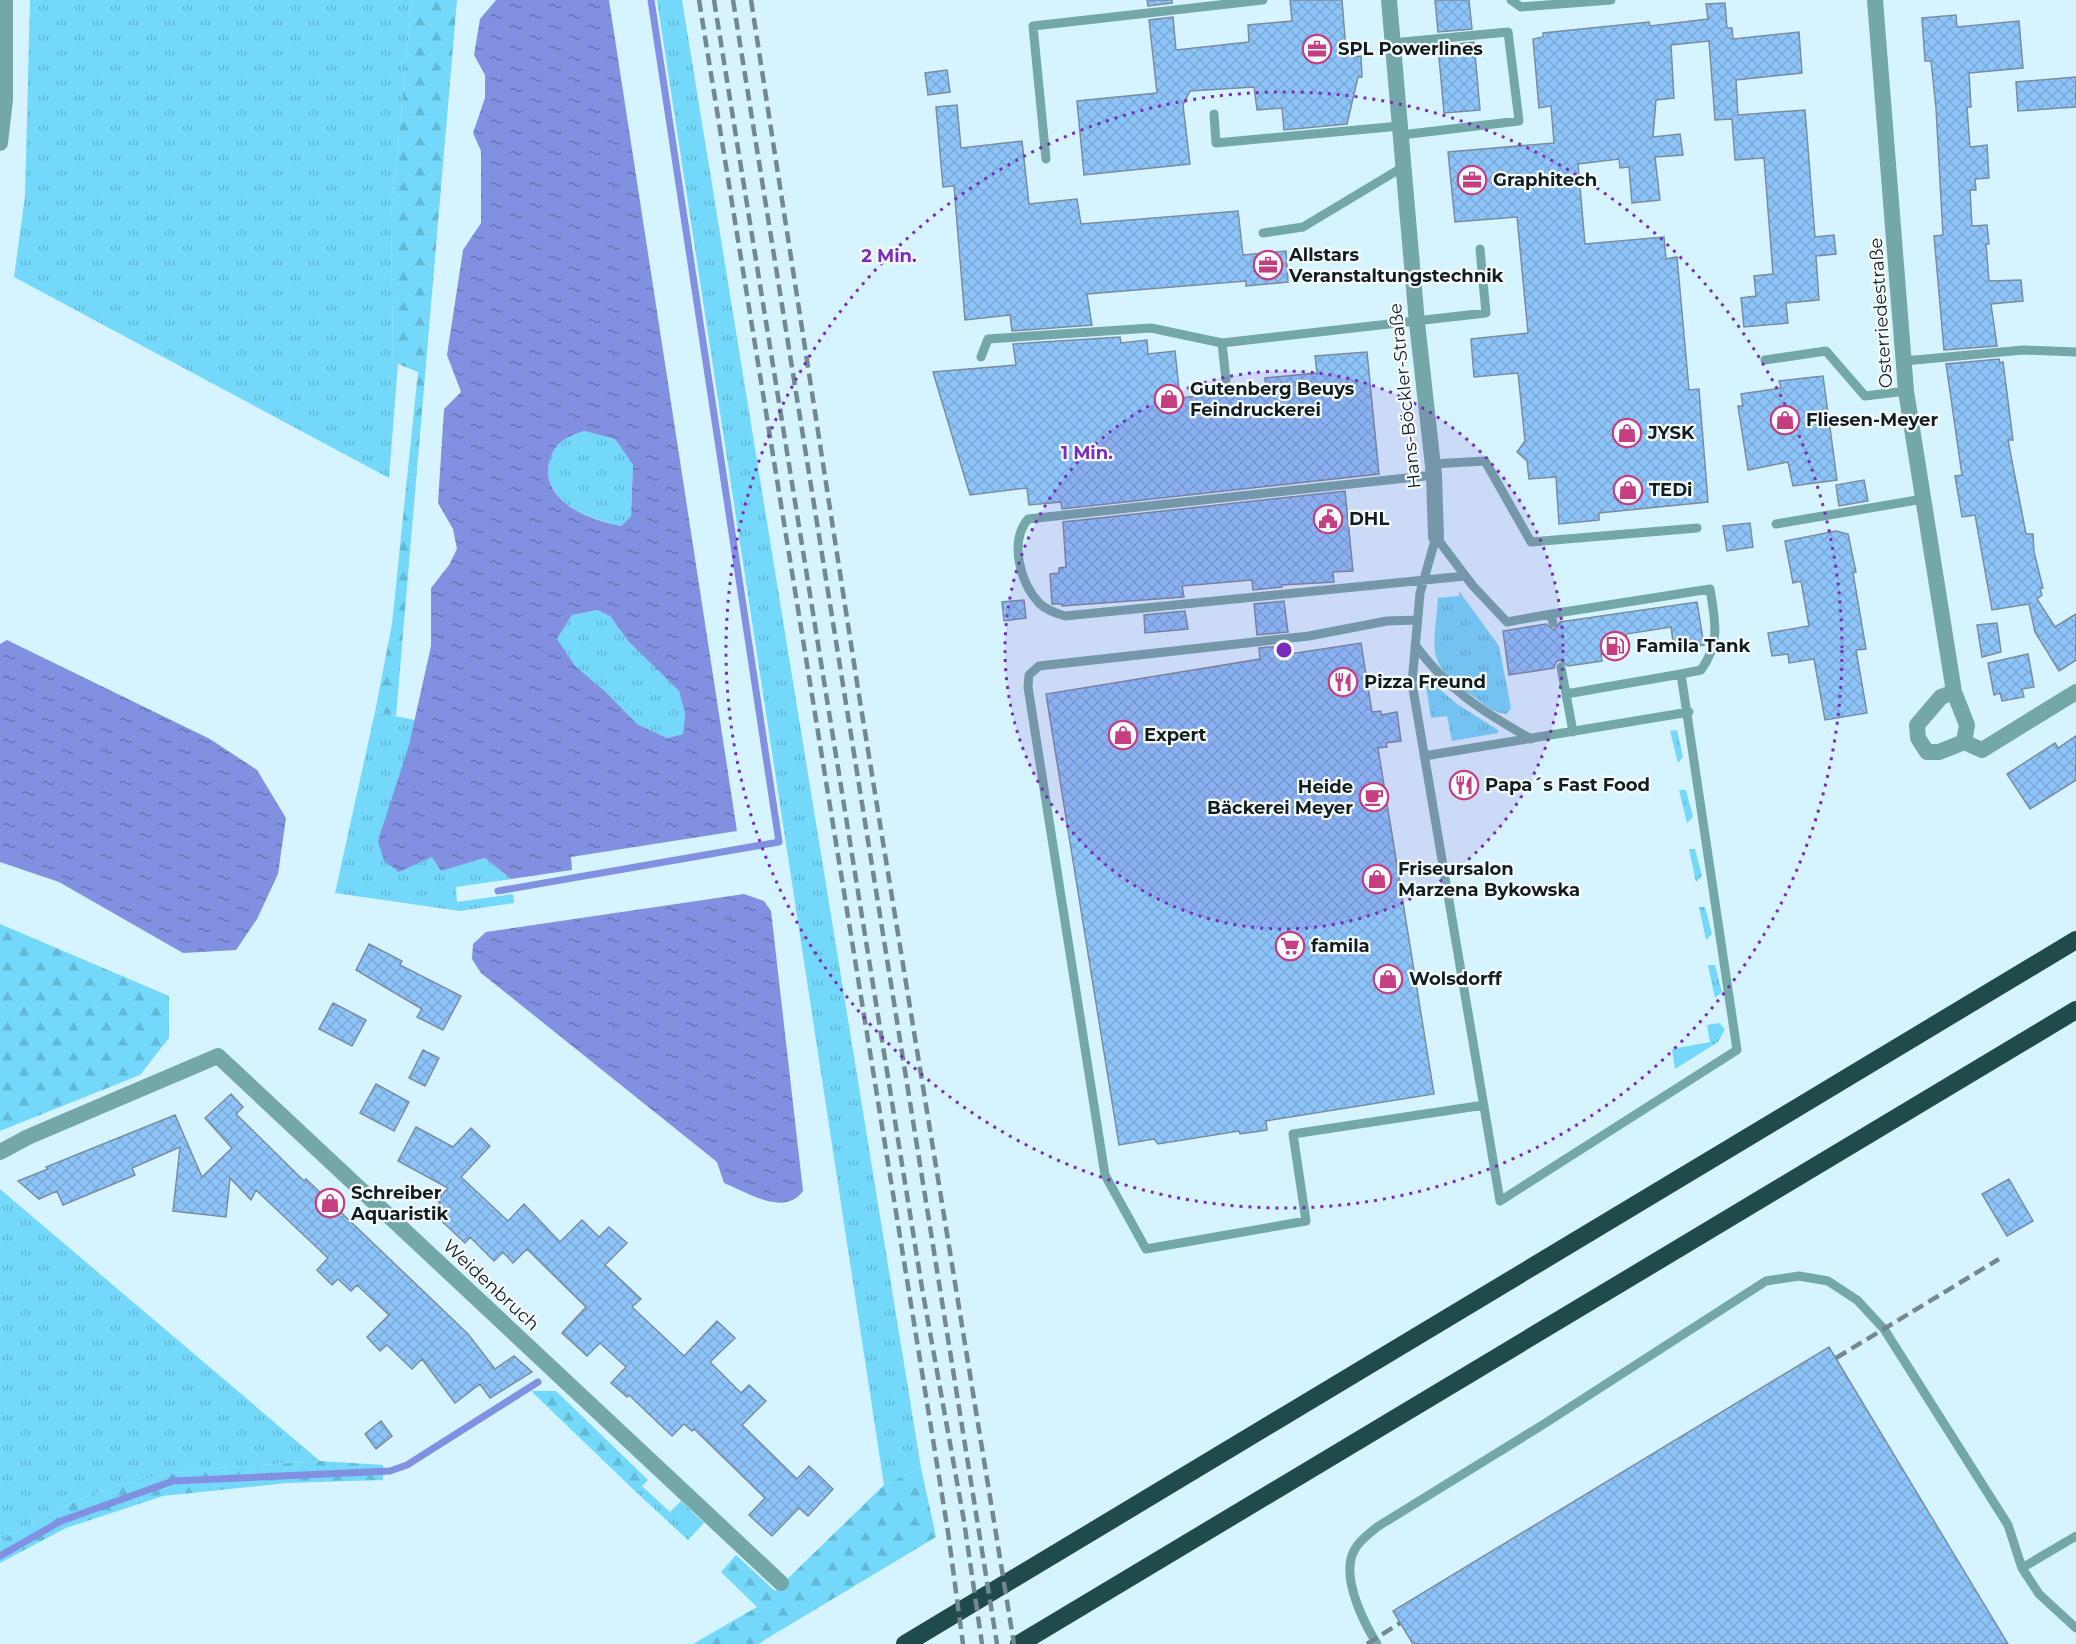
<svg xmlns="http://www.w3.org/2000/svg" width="2076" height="1644" font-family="Montserrat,sans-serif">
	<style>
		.grass { fill: url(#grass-tufts) }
		.forest { fill: url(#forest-firs) }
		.water { fill: url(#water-ripples); fill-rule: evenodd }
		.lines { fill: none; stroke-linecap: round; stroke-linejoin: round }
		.stream { stroke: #8190e0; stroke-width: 7 }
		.building { fill: url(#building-cross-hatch); stroke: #7a8c9f; stroke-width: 1.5 }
		.service { stroke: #74a7a7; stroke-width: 9 }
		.minor { stroke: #74a7a7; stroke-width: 16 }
		.tertiary { stroke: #74a7a7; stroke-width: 16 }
		.motorway { stroke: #1f4b4b; stroke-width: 18 }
		.rail { stroke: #74888f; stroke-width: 4.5; stroke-dasharray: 12 6; stroke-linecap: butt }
		.ring { fill: none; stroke: #7b2cbf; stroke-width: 3; stroke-dasharray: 3 6 }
		.labels { text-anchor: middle; stroke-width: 4.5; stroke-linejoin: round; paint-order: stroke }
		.poi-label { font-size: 18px; font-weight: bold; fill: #121d20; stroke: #f6fcfe; text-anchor: start }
		.street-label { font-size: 18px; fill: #121d20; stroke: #f6fcfe }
		.centre { fill: #7b2cbf; stroke: #f6fcfe; stroke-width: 3 }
		.ring-label { font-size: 18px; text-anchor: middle; font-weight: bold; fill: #7b2cbf; stroke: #f6fcfe; stroke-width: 4.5; stroke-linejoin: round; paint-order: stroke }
	</style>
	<defs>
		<pattern id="grass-tufts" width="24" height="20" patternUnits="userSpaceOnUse" patternTransform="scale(1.5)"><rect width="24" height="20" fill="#73d8f9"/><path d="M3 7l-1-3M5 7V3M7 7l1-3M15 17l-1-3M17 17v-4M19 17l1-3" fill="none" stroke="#62b9d5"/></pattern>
		<pattern id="forest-firs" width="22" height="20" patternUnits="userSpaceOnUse" patternTransform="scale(1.5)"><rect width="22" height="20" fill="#73d8f9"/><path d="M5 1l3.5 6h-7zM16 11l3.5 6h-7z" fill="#62b9d5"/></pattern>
		<pattern id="water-ripples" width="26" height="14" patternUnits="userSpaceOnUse" patternTransform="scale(1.5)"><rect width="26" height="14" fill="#8190e0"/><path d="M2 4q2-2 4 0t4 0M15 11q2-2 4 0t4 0" fill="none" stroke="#6875b5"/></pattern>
		<pattern id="building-cross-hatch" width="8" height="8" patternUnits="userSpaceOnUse" patternTransform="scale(1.5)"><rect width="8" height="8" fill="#8dc4f9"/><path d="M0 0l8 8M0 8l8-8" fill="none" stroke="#79a8d5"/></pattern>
	</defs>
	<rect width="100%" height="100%" fill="#d6f4ff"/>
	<path class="grass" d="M30 0H412L391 216 393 361 398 364 389 478 14 277 25 196Z
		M657 0H682L921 1468 884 1485Z
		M584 431 615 439 633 465 631 516 621 526C590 519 541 502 549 463 554 443 567 437 584 431Z
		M1459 591 1499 646 1511 708 1507 714C1494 714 1484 704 1474 697 1424 662 1434 654 1438 598L1459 596Z
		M599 610 610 616 628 641 679 691 685 714 683 734 667 738 637 724 607 693 574 666 557 639 572 615Z
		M1427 678 1457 704 1498 730V733L1452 741 1447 716 1431 718 1425 679Z
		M375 712 415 720 409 745 399 872 433 856 441 871 485 858 511 879 456 887 457 902 513 894 514 903 460 911 335 893Z
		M1677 730 1683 757 1678 763 1670 731Z
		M1679 790H1686L1693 817 1687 823Z
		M1689 849H1695L1702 876 1696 882Z
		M1699 907H1705L1712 934 1706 940Z
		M1708 965H1715L1722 992 1715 998Z
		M1719 1023 1725 1029 1718 1042 1675 1069 1672 1049 1710 1042 1707 1025Z
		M0 1189 320 1461C243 1467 159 1467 86 1497 56 1509 28 1525 0 1541Z
		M642 1486 670 1512 681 1501 704 1523 688 1540 636 1492Z"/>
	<path class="forest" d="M412 0H457L396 716 375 712 392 624 418 372 393 362 391 216Z
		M0 924 169 996V1038L140 1075 0 1131Z
		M531 1391H556L648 1480 636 1492Z
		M320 1461 383 1465V1480L287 1483 163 1496 66 1528 0 1563V1541C28 1525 56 1509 86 1497 158 1467 243 1467 320 1461Z
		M921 1468 936 1537 758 1644H693L757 1607 721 1572 736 1555 775 1591 884 1485Z"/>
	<path class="water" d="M496 0H609L737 831 571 857 572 870 511 879 485 858 441 871 432 857 399 872 384 861 378 841 409 745 431 646V588L449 565 457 549 453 529 438 503 444 409 461 392 447 355 463 250 481 223V151L473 133 485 98V75L474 55 480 19ZM584 431 615 439 633 465 631 516 621 526C590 520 541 502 549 463 554 443 566 437 584 431ZM598 610 610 616 628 641 679 691 685 714 683 734 667 738 637 724 607 693 575 666 557 639 572 615Z
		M7 640 210 739 257 770 286 818 278 874 257 919 236 950 183 953 59 882 0 862V644Z
		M744 894 764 901 771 911 803 1191C784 1217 749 1193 724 1183L717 1162 481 973 472 959 473 944 486 932Z"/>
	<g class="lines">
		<path class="stream" d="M498 891 779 842 651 0
			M0 1556 61 1521 173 1481 390 1471 407 1465 538 1382"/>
	</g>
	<path class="building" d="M1147 0H1172V3L1148 6Z
		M1290 0H1342L1346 50 1354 49V57L1361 56 1362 77H1358L1347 124 1284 130 1282 108 1257 110 1254 87 1190 91 1183 105 1190 164 1084 175 1077 101 1157 93 1149 20 1173 17 1176 50 1249 42 1248 25 1292 21Z
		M1435 0H1469L1472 29 1438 32Z
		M1725 3 1727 28H1732L1733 39 1799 32 1802 73 1736 80 1738 115 1805 110 1815 237 1834 235 1836 254 1816 256 1819 300 1786 303 1788 323 1744 327 1741 298 1756 296 1754 276 1773 274 1764 158 1735 160 1732 119 1715 120 1709 41 1671 45 1674 98 1656 100 1653 137 1680 134 1683 155 1655 157 1660 200 1632 203 1629 167 1620 168 1619 159 1578 164 1585 244 1664 237 1666 259 1677 257 1689 390 1699 389 1708 502 1599 513V520L1559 524 1556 477 1529 479 1527 461 1517 452 1525 441 1518 373 1474 377 1471 339 1528 333 1517 217 1455 222 1448 152 1554 143 1551 106 1539 108 1533 39 1543 37V33L1649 22 1650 26 1708 19 1706 4Z
		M1956 15 1957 27 2019 21 2023 68 1969 73 1971 107H1967L1970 147 1987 145 1989 178 1975 179 1976 190H1970L1972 226 1987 225 1989 244H1986L1989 281 2021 280 2023 301 1991 304 1997 346 1944 350 1934 236 1943 235 1936 108 1931 61H1925L1922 18Z
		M1474 42 1480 110 1444 113 1438 46Z
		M947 70 950 92 928 95 925 73Z
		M2076 77V107L2018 111 2016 82Z
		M957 105 961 148 1022 141 1029 204 1077 199 1081 224 1238 211 1243 255 1286 251 1288 282 1246 286V281L1087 294 1092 325 1012 331 1010 315 965 320 954 186 943 187 936 107Z
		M1120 337 1121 343 1147 340 1148 354 1175 351 1180 398 1266 389 1265 378 1317 373 1315 356 1367 352 1379 474 1062 509 1061 502 1029 505 1027 488 970 495 933 372 1016 365 1013 344Z
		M1999 359 2000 363 2003 362 2013 440H2008L2026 534H2033L2034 552 2043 588 2040 589 2042 595 2037 599 2055 627 2076 614V660L2059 671 2035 632 2029 604 1992 610 1975 515 1962 517 1955 476 1962 475 1946 364Z
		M1823 376 1837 480 1793 486 1788 462 1748 470 1738 406H1743L1741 394 1781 388 1779 381Z
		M1864 480 1868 501 1839 506 1836 485Z
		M1345 491 1353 571 1333 572 1334 582 1282 585V587L1253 590 1252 580 1182 586 1184 597 1062 606V604H1052L1050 574 1059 573V568L1066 567 1063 522Z
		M1750 523 1753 547 1727 551 1723 526Z
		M1836 531 1848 534 1856 572 1853 573 1866 649 1856 650 1867 713 1825 720 1814 659 1789 663 1788 654 1772 656 1768 633 1809 626 1801 581 1793 583 1785 541Z
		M1024 600 1026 618 1004 621 1002 602Z
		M1284 601 1288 632 1257 635 1254 604Z
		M1697 602 1704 645 1674 649 1671 627 1626 634 1629 649 1601 654 1602 661 1568 666 1560 660 1556 662 1554 668 1509 675 1503 631 1546 624 1554 630 1560 622Z
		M1185 611 1188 629 1145 633 1144 615Z
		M1997 623 2001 652 1982 657 1977 625Z
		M1361 643 1372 712 1381 711V715L1397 712 1401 741 1386 743 1387 747 1378 748 1434 1094 1266 1121 1267 1130 1240 1134 1239 1131 1158 1144 1154 1139 1119 1145 1046 694 1260 659 1259 648 1289 645 1290 654Z
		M2028 654 2034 687 2022 689 2024 697 2002 701 2000 693 1994 695 1988 663Z
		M2076 736V780L2030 809 2007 774 2055 743 2058 748Z
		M369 944 402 961 400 965 461 996 443 1030 417 1017 422 1009 356 970Z
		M333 1003 366 1020 352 1046 319 1029Z
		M423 1050 439 1058 425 1086 409 1078Z
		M376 1084 409 1102 394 1131 360 1113Z
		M231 1094 243 1107 236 1114 304 1181 306 1179 468 1334 495 1369 514 1356 532 1372 490 1398 480 1384 455 1403 422 1359 412 1369 387 1345 380 1351 367 1337 389 1315 357 1285 351 1291 338 1279 332 1285 317 1270 328 1258 256 1190 251 1200 230 1178 226 1217 173 1211 180 1147 132 1168 135 1175 63 1205 57 1191 39 1199 18 1181 48 1169 46 1167 175 1115 202 1177 232 1148 205 1118Z
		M416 1127 453 1147 471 1128 490 1146 461 1177 508 1221 524 1204 560 1242 582 1220 599 1237 609 1227 627 1243 605 1265 641 1299 632 1307 684 1356 717 1321 735 1338 710 1362 741 1393 749 1385 766 1401 742 1425 797 1479 809 1466 833 1489 808 1516 799 1508 772 1536 749 1515 765 1498 694 1429 692 1431 684 1424 672 1436 629 1395 627 1397 611 1383 626 1367 600 1343 587 1356 562 1333 586 1307 527 1249 513 1263 503 1252 494 1261 470 1237 465 1243 432 1212 440 1203 437 1200 448 1188 398 1161Z
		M2009 1179 2033 1221 2007 1236 1982 1194Z
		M1829 1347 2008 1644H1413L1393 1611Z
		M381 1421 392 1436 376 1449 365 1434Z"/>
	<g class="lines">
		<path class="service" d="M1511 0 1521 7 1611 0
			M1392 43 1508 32 1519 121 1401 135
			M1214 114 1216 143 1400 126
			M1046 159 1033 26 1263 0
			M1263 233 1303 227 1403 167
			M981 357 988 339 1151 328 1222 343
			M1765 360 1826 351 1865 396 1906 391
			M1904 361 2023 350 2076 352
			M1226 380 1222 343 1486 313 1480 249
			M1432 464 1485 461 1531 542 1697 528
			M1434 475 1028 519C1009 542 1020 582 1039 603 1046 610 1055 613 1065 616L1465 576
			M1776 524 1923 499
			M1436 537 1420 593 1412 683 1500 1201 1737 1050 1681 674 1566 694 1561 667
			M1436 537 1473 586 1507 622 1551 614 1553 623
			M1551 614 1710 589C1715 621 1721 642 1701 670L1681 674
			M1417 620 1387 621 1309 636 1039 666 1029 675 1028 687 1105 1175 1146 1249 1306 1221 1293 1134 1484 1105
			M1415 645C1449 691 1482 711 1531 739
			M1566 694 1573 732
			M1424 756 1689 712
			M2022 1568 2076 1536
			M1377 1644C1364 1623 1345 1585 1351 1559 1354 1545 1366 1536 1377 1527L1544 1424 1766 1281 1799 1276 1828 1281 1857 1300 1884 1329 2008 1525 2022 1568 2039 1594 2076 1628"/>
		<path class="minor" d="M1389 0 1417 323 1434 475 1436 537
			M1875 0 1906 391 1954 692 1967 725 1964 742 1939 752H1927L1918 738 1917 725 1941 697 1954 692
			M1964 742 1982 750 2076 692
			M0 1152 28 1137 218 1056 781 1583"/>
		<path class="tertiary" d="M0 143 5 99V0"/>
		<path class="motorway" d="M905 1644 2076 940
			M1019 1644 2076 1010"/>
		<path class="rail" d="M699 0 948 1532 963 1644
			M714 0 922 1288 964 1521 982 1644
			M733 0 997 1644
			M751 0 858 689 1014 1644
			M1836 1358 1999 1259
			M1367 1644 1400 1623"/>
	</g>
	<circle cx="1284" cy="650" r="279" fill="#7b2cbf" fill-opacity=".12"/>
	<g class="ring">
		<circle cx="1284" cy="650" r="279"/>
		<circle cx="1284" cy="650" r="558"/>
	</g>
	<defs>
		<g id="office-ring" transform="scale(1.5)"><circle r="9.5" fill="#f6fcfe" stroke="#c43e80" stroke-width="1.5"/><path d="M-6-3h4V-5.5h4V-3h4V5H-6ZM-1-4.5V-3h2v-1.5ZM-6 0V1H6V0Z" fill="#c43e80"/></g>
		<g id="shop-ring" transform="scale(1.5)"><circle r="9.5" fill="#f6fcfe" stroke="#c43e80" stroke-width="1.5"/><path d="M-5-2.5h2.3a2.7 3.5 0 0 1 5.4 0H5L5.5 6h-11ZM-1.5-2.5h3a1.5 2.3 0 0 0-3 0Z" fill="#c43e80"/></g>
		<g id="civic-ring" transform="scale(1.5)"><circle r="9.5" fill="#f6fcfe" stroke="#c43e80" stroke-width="1.5"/><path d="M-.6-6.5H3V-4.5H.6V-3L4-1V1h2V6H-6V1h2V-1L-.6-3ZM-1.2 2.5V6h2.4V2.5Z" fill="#c43e80"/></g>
		<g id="fuel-ring" transform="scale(1.5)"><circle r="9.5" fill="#f6fcfe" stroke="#c43e80" stroke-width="1.5"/><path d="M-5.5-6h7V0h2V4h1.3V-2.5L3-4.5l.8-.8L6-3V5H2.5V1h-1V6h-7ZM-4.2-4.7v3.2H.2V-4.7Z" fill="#c43e80"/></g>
		<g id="restaurant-ring" transform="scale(1.5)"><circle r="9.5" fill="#f6fcfe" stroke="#c43e80" stroke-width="1.5"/><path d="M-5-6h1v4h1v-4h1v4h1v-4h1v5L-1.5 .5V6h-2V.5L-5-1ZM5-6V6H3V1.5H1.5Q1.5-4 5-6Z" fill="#c43e80"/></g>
		<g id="cafe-ring" transform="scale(1.5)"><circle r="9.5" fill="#f6fcfe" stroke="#c43e80" stroke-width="1.5"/><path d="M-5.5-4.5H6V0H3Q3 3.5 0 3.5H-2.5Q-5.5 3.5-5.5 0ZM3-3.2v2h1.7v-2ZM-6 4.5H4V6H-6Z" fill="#c43e80"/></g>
		<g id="supermarket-ring" transform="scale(1.5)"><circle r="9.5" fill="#f6fcfe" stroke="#c43e80" stroke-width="1.5"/><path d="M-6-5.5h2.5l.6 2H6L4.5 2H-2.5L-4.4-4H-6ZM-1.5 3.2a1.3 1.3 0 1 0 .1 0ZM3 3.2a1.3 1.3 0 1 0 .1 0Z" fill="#c43e80"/></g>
	</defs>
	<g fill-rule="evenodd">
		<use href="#office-ring" x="1317" y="49"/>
		<use href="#office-ring" x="1472" y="180"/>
		<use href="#office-ring" x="1268" y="265"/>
		<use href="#shop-ring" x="1169" y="399"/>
		<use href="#shop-ring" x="1785" y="420"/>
		<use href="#shop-ring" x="1627" y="433"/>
		<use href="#shop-ring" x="1628" y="490"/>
		<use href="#civic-ring" x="1328" y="519"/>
		<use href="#fuel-ring" x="1615" y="646"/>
		<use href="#restaurant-ring" x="1343" y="682"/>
		<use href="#shop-ring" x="1123" y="735"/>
		<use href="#restaurant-ring" x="1464" y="785"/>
		<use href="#cafe-ring" x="1374" y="797"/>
		<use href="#shop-ring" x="1377" y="879"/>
		<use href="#supermarket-ring" x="1290" y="946"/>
		<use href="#shop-ring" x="1388" y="979"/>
		<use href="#shop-ring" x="330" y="1203"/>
	</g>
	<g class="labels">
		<g class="poi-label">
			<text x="1338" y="55">SPL Powerlines</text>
			<text x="1493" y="186">Graphitech</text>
			<text x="1289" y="261">Allstars<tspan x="1289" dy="21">Veranstaltungstechnik</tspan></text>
			<text x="1190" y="395">Gutenberg Beuys<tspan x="1190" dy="21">Feindruckerei</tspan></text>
			<text x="1806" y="426">Fliesen-Meyer</text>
			<text x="1648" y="439">JYSK</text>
			<text x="1649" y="496">TEDi</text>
			<text x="1349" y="525">DHL</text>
			<text x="1636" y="652">Famila Tank</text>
			<text x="1364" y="688">Pizza Freund</text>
			<text x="1144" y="741">Expert</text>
			<text x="1485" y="791">Papa´s Fast Food</text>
			<text x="1353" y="793" text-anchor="end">Heide<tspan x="1353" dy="21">Bäckerei Meyer</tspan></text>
			<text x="1398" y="875">Friseursalon<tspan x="1398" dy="21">Marzena Bykowska</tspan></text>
			<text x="1311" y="952">famila</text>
			<text x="1409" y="985">Wolsdorff</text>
			<text x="351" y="1199">Schreiber<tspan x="351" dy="21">Aquaristik</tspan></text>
		</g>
		<g class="street-label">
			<text transform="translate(1881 313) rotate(-94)" y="6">Osterriedestraße</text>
			<text transform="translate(1405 396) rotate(-96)" y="6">Hans-Böckler-Straße</text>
			<text transform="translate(491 1285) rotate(43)" y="6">Weidenbruch</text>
		</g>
	</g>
	<circle cx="1284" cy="650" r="9" class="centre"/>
	<g class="ring-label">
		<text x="889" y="262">2 Min.</text>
		<text x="1087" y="459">1 Min.</text>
	</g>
</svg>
